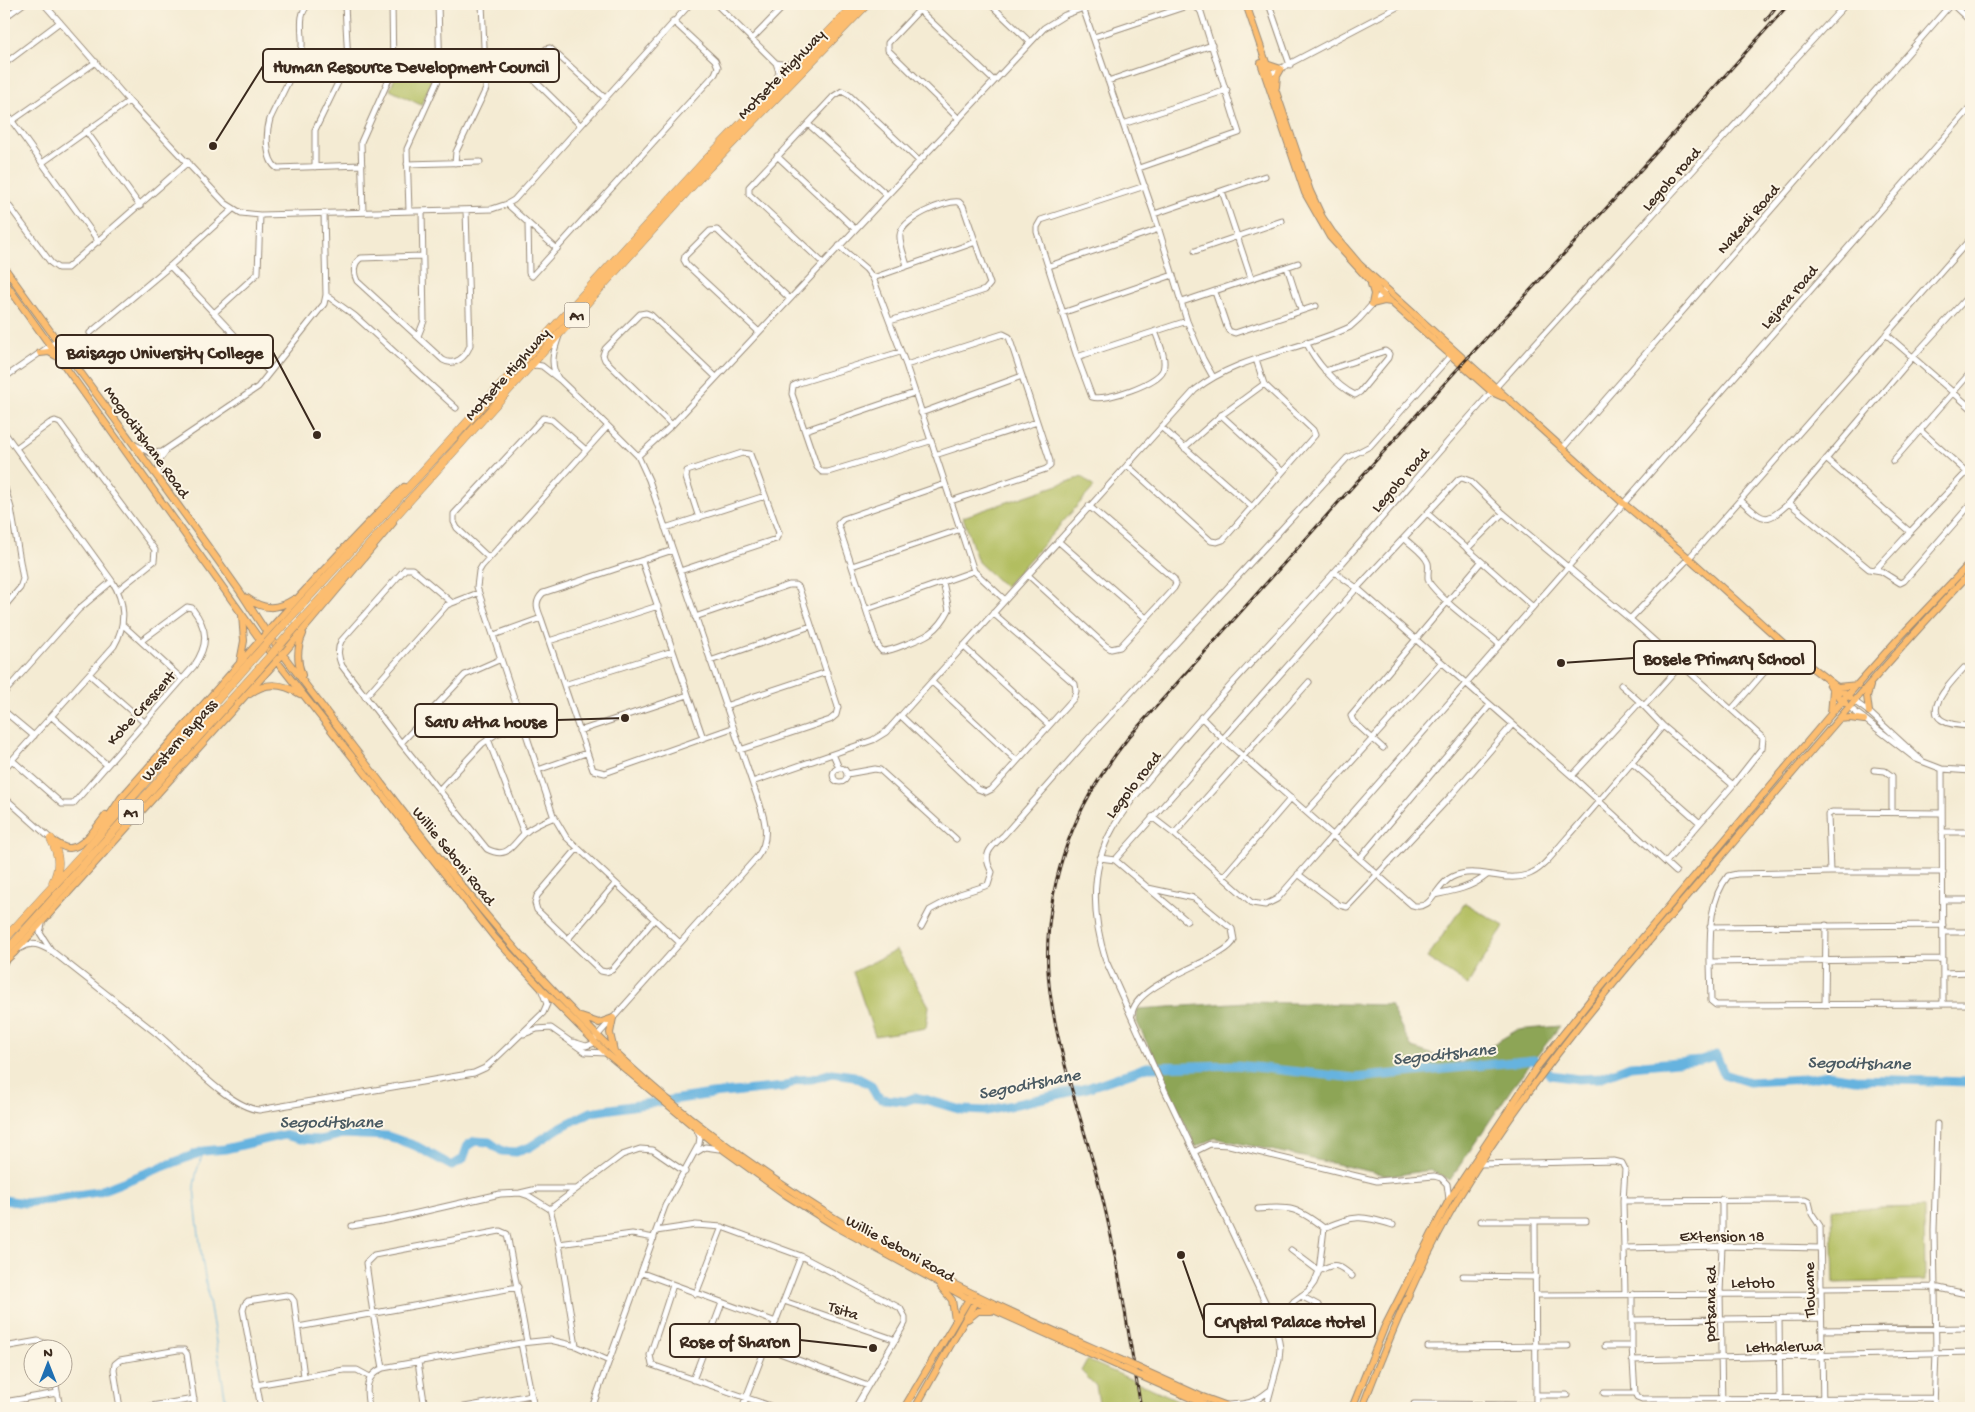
<svg xmlns="http://www.w3.org/2000/svg" width="1975" height="1412" font-family="'Gochi Hand',sans-serif">
	<style>
		.green { fill: #b2be60; stroke: #76743f }
		.forest { fill: #8da556; stroke: #64683a }
		.lines { fill: none; stroke-linecap: round; stroke-linejoin: round }
		.stream { stroke: #66b3df; stroke-width: 1 }
		.river { stroke: #66b3df; stroke-width: 9 }
		.minor-casing { stroke: #988a78; stroke-width: 7 }
		.major-casing { stroke: #988a78; stroke-width: 8 }
		.highway-casing { stroke: #988a78; stroke-width: 9 }
		.minor { stroke: #fff; stroke-width: 5 }
		.major { stroke: #fcbd6f; stroke-width: 6 }
		.highway { stroke: #fcbd6f; stroke-width: 8 }
		.rail-casing { stroke: #3b2a1e; stroke-width: 3 }
		.rail { stroke: #fcf5e5; stroke-width: 1; stroke-dasharray: 4; stroke-linecap: butt }
		.major-bridge-casing { stroke: #988a78; stroke-width: 8; stroke-linecap: butt }
		.highway-bridge-casing { stroke: #988a78; stroke-width: 9; stroke-linecap: butt }
		.major-bridge { stroke: #fcbd6f; stroke-width: 6 }
		.highway-bridge { stroke: #fcbd6f; stroke-width: 8 }
		.labels { text-anchor: middle; stroke-width: 4; stroke-linejoin: round; paint-order: stroke }
		.shield { fill: #fcf5e5; stroke: #75675a; stroke-width: 1 }
		.shield-label { font-size: 15px; font-weight: bold; fill: #3b2a1e }
		.street-label { font-size: 16px; fill: #3b2a1e; stroke: #fcf5e5 }
		.water-label { font-size: 18px; font-style: italic; fill: #4a5a62; stroke: #fcf5e5 }
		.leader { fill: none; stroke: #3b2a1e; stroke-width: 2 }
		.callout-dot { fill: #3b2a1e; stroke: #fcf5e5; stroke-width: 2 }
		.callout { fill: #fcf5e5; stroke: #3b2a1e; stroke-width: 2 }
		.callout-label { font-size: 18px; text-anchor: middle; font-weight: bold; fill: #3b2a1e }
	</style>
	<rect width="100%" height="100%" fill="#fcf5e5"/>
	<filter id="ink" filterUnits="userSpaceOnUse"><feTurbulence type="fractalNoise" baseFrequency=".02" numOctaves="2"/><feDisplacementMap in="SourceGraphic" scale="10" xChannelSelector="R" yChannelSelector="G"/><feConvolveMatrix kernelMatrix="1 2 1 2 8 2 1 2 1" color-interpolation-filters="sRGB"/></filter>
	<filter id="wash" filterUnits="userSpaceOnUse"><feTurbulence type="fractalNoise" baseFrequency=".0096" numOctaves="4" result="noise"/><feDisplacementMap in="SourceGraphic" scale="20" xChannelSelector="R" yChannelSelector="G"/><feGaussianBlur stdDeviation="1.12" result="paint"/><feColorMatrix in="noise" values="0 0 0 0 0 0 0 0 0 0 0 0 0 0 0 0 0 1.4 0 .05"/><feComposite in="paint" operator="in"/></filter>
	<g filter="url(#wash)">
		<rect width="100%" height="100%" fill="#f4ebd3"/>
		<path class="green" d="M400 64H435V74L421 105 390 90Z
			M1082 477 1094 487 1005 587 978 562 963 517Z
			M1465 903 1504 926 1468 985 1427 958Z
			M897 950 929 1006 926 1028 875 1036 853 972Z
			M1924 1207 1925 1281 1834 1283 1832 1209Z
			M1087 1360 1196 1408H1100L1096 1386 1081 1371Z"/>
		<path class="forest" d="M1247 1002 1390 1005 1412 1048 1461 1063 1517 1030 1560 1026 1512 1088 1450 1180 1430 1170 1391 1176 1215 1138 1196 1147 1137 1022V1009Z"/>
		<g class="lines">
			<path class="stream" d="M204 1151 197 1170 194 1186 196 1210 202 1259 227 1408"/>
			<path class="river" d="M4 1200 25 1203 97 1192 204 1151 225 1149 284 1135 300 1139 320 1140 343 1134 387 1136 416 1146 452 1166 463 1159 468 1145 475 1141 489 1142 502 1151 516 1152 530 1147 559 1128 591 1112 712 1094 784 1087 797 1080 812 1079 832 1073 854 1076 871 1085 876 1095 882 1099 905 1101 914 1098 924 1099 962 1110 986 1111 1087 1088 1147 1067 1236 1065 1355 1078 1534 1060 1551 1075 1578 1079 1599 1078 1630 1066 1701 1060 1716 1055 1724 1074 1749 1082 1804 1079 1828 1075 1855 1079 1971 1082"/>
		</g>
	</g>
	<g filter="url(#ink)">
		<g class="lines">
			<g class="minor-casing">
				<path id="minor" d="M44 4 129 101 225 203 241 213 260 215 492 209 507 204 514 200 690 4
					M716 4 776 63 779 72 774 87
					M925 4 888 43V50L959 119
					M990 4 1030 42
					M1269 4 1290 65
					M1952 4 1971 22
					M1083 8 1154 214 1187 321 1203 359 1213 377
					M919 10 994 81
					M4 18 23 4
					M1094 37 1190 5 1199 9 1201 12 1239 133 1139 168
					M752 39 786 4
					M776 63 786 65 799 60
					M4 64 60 22
					M1268 75 1403 4
					M1108 81 1212 45
					M4 110 99 242
					M12 121 96 62
					M808 124 887 195
					M1123 124 1227 90
					M580 125 534 80 532 75 534 62 546 49 550 48 605 98
					M86 131 140 206
					M777 156 855 229
					M42 163 129 101
					M455 163 456 152 486 89 482 4
					M407 164 480 162
					M362 165 277 168C265 160 266 132 270 119 277 103 301 60 302 46 303 34 297 12 309 5L367 4
					M315 167V130L348 62 345 5
					M1145 186 1041 220 1037 227V232L1077 357 1092 397C1105 402 1158 383 1163 370 1167 358 1159 343 1155 331
					M1222 191 1251 278
					M4 199 51 263 58 268H67L188 162
					M507 204 557 249
					M409 211 407 149 440 76 438 4
					M363 212 361 142 393 70 392 4
					M1154 214 1265 176
					M528 224 529 273 532 276 715 74 718 67 715 60 673 21
					M839 246 866 269 873 278 906 365 974 571 1005 600
					M1195 251 1282 221
					M422 256 361 258C353 263 353 273 357 281L443 360C455 367 466 357 470 345L466 210
					M823 263 749 194V187L834 96 842 91 849 95 919 161
					M170 266 269 372
					M1049 266 1159 229
					M1287 267 1301 310
					M873 278 976 242
					M1215 292 1227 327 1229 331 1235 333 1316 306
					M326 295 355 316 456 408
					M1182 302 1298 263
					M214 313 258 273 260 215
					M1062 313 1173 275
					M890 321 985 290 990 284 963 206 959 202C944 200 902 219 900 235 899 244 905 257 907 266
					M759 332 687 265 684 260 685 256 710 231 717 230 790 299
					M90 333 170 266 233 209
					M1886 334 1971 408
					M418 336 424 321 422 211
					M1306 342C1315 361 1336 386 1355 395L1360 392 1388 358 1389 354 1385 351 1325 371
					M900 352 799 383 793 386 792 394 817 467 822 472H828L930 441
					M1077 357 1187 321
					M906 365 1003 334 1009 337 1050 461V466L1046 469 951 501
					M530 367 535 365 542 366 560 380 608 426 638 456 649 480 752 782C760 806 775 835 757 857L597 1036 592 1044 586 1046 573 1042
					M4 378 57 341
					M558 378C549 364 554 350 559 336
					M921 413 1022 376
					M1221 415 1282 471
					M672 425 605 360 603 355 605 349 640 314 646 313 651 315 716 377
					M608 426 482 566 479 571 477 587 553 815 566 837 680 943
					M1161 427 1252 507
					M806 430 914 393
					M1920 430 1971 476
					M4 432 112 581C125 601 127 624 114 646L4 769
					M135 445 151 453 162 452 258 387 324 304 326 295 324 213
					M16 448 50 423 55 421 60 423 155 550 154 561 118 590
					M1184 448 1219 417 1264 384
					M1562 449 1951 4
					M935 455 1037 422
					M638 456 672 425 1044 28 1065 15 1094 4
					M1826 459 1910 532 1875 570
					M1893 461 1971 372
					M1127 465 1211 541 1217 542 1223 540 1315 435 1313 430 1264 384 1256 359
					M158 477 160 459 166 451
					M4 485 11 508 23 579 20 588 4 607
					M1740 500C1764 520 1764 526 1789 503L1912 358 1971 293
					M1789 503 1869 569 1881 571 1900 583 1904 581 1971 504
					M1427 513 1533 607
					M665 528 765 496
					M1910 532 1967 472
					M1404 538C1411 545 1425 554 1428 563 1430 571 1425 578 1431 585 1450 608 1477 625 1499 644
					M1058 541 1146 618
					M1467 549 1503 513
					M673 550 543 593C534 602 537 608 541 618L593 770 605 773 732 728
					M489 558 457 528 454 522V514L543 418 552 420 586 450
					M642 561 703 738
					M852 566 961 529
					M680 571 776 539 779 533 750 454 742 453 687 471 686 478 699 518
					M1334 572 1357 588 1572 776 1676 872
					M1028 575 1106 646 1111 649 1120 647 1174 588 1176 584 1174 579 1089 506
					M943 582 949 610C938 632 926 637 904 645 897 648 890 651 882 651L878 646 838 524 843 519 945 484
					M451 602 412 569H405L341 641C337 650 338 657 342 666L401 743 487 849C509 860 512 844 526 832 534 825 545 821 555 817
					M867 609 974 571
					M695 617 789 585H795L799 588 838 707 836 715 830 720 740 750
					M1630 619 1689 558 1971 238
					M123 625 182 679
					M494 635 541 618
					M549 641 658 606
					M963 646 1049 725
					M710 661 811 626
					M1964 668C1941 693 1912 725 1971 726
					M89 674 144 722
					M932 682 1017 761
					M564 685 673 651
					M1621 685 1640 702
					M4 693 79 609 112 581
					M365 697 447 605 478 593
					M1854 701 1869 712 1922 761
					M725 706 827 672
					M1644 706 1681 665
					M1849 707 1916 759 1942 769 1971 771
					M1732 709 1787 646
					M4 711 34 736
					M901 716 978 789 986 792 992 789 1074 698 1076 691 1075 684 993 613
					M52 717 106 764
					M1201 717 1222 738 1412 905C1433 912 1435 885 1452 877 1476 865 1502 883 1527 875 1543 870 1555 851 1566 839 1599 802 1631 764 1663 726
					M579 731 688 695
					M488 739 524 833
					M401 743 465 675 501 659
					M1383 748 1353 721 1351 716 1481 562
					M833 754 839 768
					M12 760 62 804H73L194 666C209 644 208 629 192 608L187 607 141 641
					M1632 763 1700 823
					M833 775a7 7 0 1 1 14 0a7 7 0 1 1-14 0Z
					M1942 769 1943 1004
					M538 770 586 753
					M1874 770 1885 771 1892 776V812
					M847 774 875 769 880 770 956 839
					M1572 776 1640 702 1663 726 1733 785
					M752 782 873 740 886 732 1195 390C1239 355 1300 351 1350 327L1359 319 1386 289
					M439 790 482 744 496 734 523 725
					M4 797 51 839
					M1307 811 1441 663
					M1942 813 1832 812 1828 815 1830 872H1943
					M1152 817 1174 834 1252 903 1265 905 1277 899 1971 107
					M1942 832H1971
					M1174 834 1309 682
					M577 849 537 896 535 903 537 910 601 971 606 972 612 970 654 920
					M1100 858 1115 860 1187 921
					M1360 858 1490 705
					M1115 860 1357 588 1459 479 1462 478 1470 481 1503 513 1630 619 1763 738 1762 748 1733 785 1666 862
					M1298 874 1339 905 1347 907 1450 797 1512 725
					M1223 877 1291 798
					M1434 895C1454 891 1471 888 1487 875
					M1943 900H1971
					M42 924 40 933 51 950
					M921 927 930 910 960 894 988 885 992 872C981 854 991 847 1004 835L1090 737 1347 458 1370 446 1452 354
					M1710 927 1943 925
					M1943 932H1971
					M568 939 615 884
					M21 948C33 940 42 946 53 952 87 979 122 1006 156 1033 182 1054 228 1107 259 1110L474 1073 485 1068 493 1061 543 1013 547 1004 542 991
					M1943 959 1710 962 1711 1001 1716 1005 1971 1004
					M1710 962C1710 932 1709 900 1728 876L1737 874 1830 872
					M1943 973 1971 972
					M1825 1005 1826 925
					M1132 1015C1133 982 1227 960 1234 940L1232 929 1194 898 1148 888
					M524 1034 537 1029 551 1028 585 1052 606 1053
					M697 1152 705 1147 719 1149
					M1194 1152 1210 1144 1229 1145 1377 1181 1434 1176 1441 1178 1447 1184 1449 1199
					M1480 1164 1614 1161 1622 1163 1625 1169 1623 1201 1625 1294
					M520 1193 537 1189H576
					M1623 1201 1805 1200 1809 1202 1812 1214 1820 1226 1823 1408
					M550 1209 622 1155 640 1149 653 1150 685 1172
					M1258 1209C1291 1206 1298 1208 1324 1228
					M1481 1221H1586
					M1535 1221 1536 1408
					M352 1226 387 1220 500 1194 520 1193 529 1196 550 1209 559 1244
					M1324 1228C1357 1215 1358 1215 1393 1225
					M656 1231 696 1225 722 1227 801 1256 900 1308 905 1317V1323L855 1408
					M1624 1248 1722 1246 1820 1248
					M1291 1250 1319 1271C1335 1262 1338 1264 1352 1276
					M642 1273 776 1322
					M1463 1276 1536 1277
					M673 1285 650 1355 652 1365 776 1408
					M1821 1288 1934 1287 1971 1295
					M696 1294 722 1227
					M1632 1294V1346L1635 1393 1637 1397 1642 1399 1934 1398
					M1536 1295 1821 1294
					M1301 1296 1318 1305 1323 1322
					M784 1301 896 1340
					M1779 1319 1780 1399
					M1632 1320 1821 1318
					M1276 1325 1294 1301 1308 1291 1314 1283 1319 1271 1324 1228
					M298 1327 518 1287
					M1822 1330 1971 1328
					M521 1343 534 1408
					M576 1346 559 1244 632 1234 654 1238
					M1605 1346H1632
					M4 1347 38 1341 48 1344 51 1350
					M1428 1347 1568 1346
					M766 1348 868 1386
					M1632 1360 1971 1352
					M418 1362 425 1408
					M383 1368 373 1313 366 1263 374 1255 500 1231 507 1234 527 1342
					M55 1380 60 1408
					M693 1380 722 1303
					M256 1385 344 1370H357L370 1377
					M1604 1393H1635
					M1536 1395H1567
					M4 1402 57 1393
					M1414 1404 1536 1405
					M1227 1405C1247 1404 1253 1404 1269 1391
					M120 1408 114 1370 115 1364 120 1360 178 1350H184L187 1354 195 1408
					M139 1408 194 1399
					M261 1408 243 1310 245 1304 248 1301 286 1295 291 1297 294 1301 304 1376
					M369 1408C366 1391 364 1376 383 1368L521 1343 550 1340 576 1346 609 1361
					M459 1408 531 1395
					M592 1408 665 1206 699 1144 700 1137 697 1130
					M742 1408 801 1256
					M1266 1408 1279 1360 1280 1348 1276 1325 1159 1078 1106 961C1092 916 1089 870 1113 828 1127 803 1148 781 1166 759 1220 693 1281 633 1337 569 1391 508 1443 446 1497 386 1612 258 1729 131 1846 4
					M1722 1408 1720 1293 1722 1246V1199
					M1934 1408 1936 1352 1934 1230 1937 1124"/>
			</g>
			<g class="major-casing">
				<path id="major" d="M1246 4 1310 191 1322 217 1332 232 1360 265 1623 503 1689 558 1802 660 1850 697
					M1261 63 1305 193 1330 237 1381 293 1492 392 1503 397
					M1266 64 1281 69 1277 76 1276 87
					M4 267C81 375 162 481 239 590 250 606 259 622 270 637 306 686 344 735 381 783 480 913 584 1039 715 1137 783 1188 856 1234 932 1273 993 1305 1057 1332 1121 1360
					M4 281 261 641 495 938 541 988 606 1053 710 1140 786 1195 835 1226 969 1299 1123 1368
					M1371 284 1374 294 1372 304 1384 301 1391 302
					M40 353 49 352 56 356
					M247 598C263 610 277 610 294 599
					M240 662 244 641 242 615
					M302 675C297 662 297 647 303 634
					M1829 683 1833 690 1845 703
					M1837 687 1858 685
					M250 694C266 681 284 684 300 694
					M1869 712 1867 696 1870 686
					M1831 714 1833 690
					M1839 719 1850 718 1864 720
					M102 827 121 798C214 694 304 585 404 487
					M52 840C57 843 64 849 70 848 84 847 98 825 106 815
					M4 962 14 953 283 654 393 523
					M581 1017 599 1023 613 1018
					M613 1018 610 1033 614 1051
					M941 1287 952 1300 955 1320
					M968 1319 978 1311H991
					M1136 1367 1200 1396 1233 1408
					M1141 1376 1213 1408
					M904 1408 970 1297
					M915 1408 976 1300
					M1352 1408 1384 1328 1449 1200 1538 1066 1591 999 1831 714 1898 639 1971 562
					M1362 1408C1390 1335 1420 1263 1460 1195 1535 1070 1632 961 1726 851 1806 757 1886 662 1971 572"/>
			</g>
			<g class="highway-casing">
				<path id="highway" d="M284 624 704 162 856 4
					M292 631 709 167 867 4
					M51 839C59 854 61 867 53 882
					M4 940 86 850 250 662
					M4 954 258 670"/>
			</g>
			<use href="#minor" class="minor"/>
			<use href="#major" class="major"/>
			<use href="#highway" class="highway"/>
			<g class="rail-casing">
				<path id="rail" d="M1766 20 1778 4
					M1141 1408C1129 1337 1119 1266 1102 1196 1086 1131 1061 1066 1051 999 1040 931 1056 854 1090 794 1101 775 1114 756 1128 738L1462 364 1611 203 1789 4"/>
			</g>
			<use href="#rail" class="rail"/>
			<g class="major-bridge-casing">
				<path id="major-bridge" d="M1121 1360 1136 1367
					M1123 1368 1141 1376"/>
			</g>
			<g class="highway-bridge-casing">
				<path id="highway-bridge" d="M250 662 284 624
					M258 670 292 631"/>
			</g>
			<use href="#major-bridge" class="major-bridge"/>
			<use href="#highway-bridge" class="highway-bridge"/>
		</g>
	</g>
	<g class="labels">
		<g class="shield">
			<rect x="564.5" y="302.5" width="25" height="25" rx="4"/>
			<rect x="118.5" y="799.5" width="25" height="25" rx="4"/>
		</g>
		<g class="shield-label">
			<text x="577" y="320">A1</text>
			<text x="131" y="817">A1</text>
		</g>
		<g class="street-label">
			<text transform="translate(780 73) rotate(-46)" y="6">Motsete Highway</text>
			<text transform="translate(1670 178) rotate(-48)" y="6">Legolo road</text>
			<text transform="translate(1747 218) rotate(-49)" y="6">Nakedi Road</text>
			<text transform="translate(1788 296) rotate(-49)" y="6">Lejara road</text>
			<text transform="translate(506 373) rotate(-48)" y="6">Motsete Highway</text>
			<text transform="translate(148 441) rotate(54)" y="6">Mogoditshane Road</text>
			<text transform="translate(1399 479) rotate(-49)" y="6">Legolo road</text>
			<text transform="translate(140 707) rotate(-48)" y="6">Kobe Crescent</text>
			<text transform="translate(178 739) rotate(-48)" y="6">Western Bypass</text>
			<text transform="translate(1132 784) rotate(-52)" y="6">Legolo road</text>
			<text transform="translate(455 855) rotate(51)" y="6">Willie Seboni Road</text>
			<text x="1722" y="1241">Extension 18</text>
			<text transform="translate(901 1247) rotate(29)" y="6">Willie Seboni Road</text>
			<text x="1753" y="1287">Letoto</text>
			<text transform="translate(1808 1290) rotate(-91)" y="6">Tlowane</text>
			<text transform="translate(1709 1304) rotate(-89)" y="6">potsana Rd</text>
			<text transform="translate(844 1309) rotate(19)" y="6">Tsita</text>
			<text transform="translate(1784 1345) rotate(-1)" y="6">Lethalerwa</text>
		</g>
		<g class="water-label">
			<text transform="translate(1444 1053) rotate(-6)" y="6">Segoditshane</text>
			<text transform="translate(1859 1062) rotate(1)" y="6">Segoditshane</text>
			<text transform="translate(1029 1083) rotate(-11)" y="6">Segoditshane</text>
			<text x="331" y="1127">Segoditshane</text>
		</g>
	</g>
	<path class="leader" d="M213 146L263 66M317 435L273 352M1561 663L1634 658M625 718L557 720M1181 1255L1204 1321M873 1348L800 1340"/>
	<g class="callout-dot">
		<circle cx="213" cy="146" r="5"/>
		<circle cx="317" cy="435" r="5"/>
		<circle cx="1561" cy="663" r="5"/>
		<circle cx="625" cy="718" r="5"/>
		<circle cx="1181" cy="1255" r="5"/>
		<circle cx="873" cy="1348" r="5"/>
	</g>
	<g class="callout">
		<rect x="263" y="49" width="296" height="33" rx="5"/>
		<rect x="56" y="335" width="217" height="33" rx="5"/>
		<rect x="1634" y="641" width="181" height="33" rx="5"/>
		<rect x="415" y="704" width="142" height="33" rx="5"/>
		<rect x="1204" y="1304" width="171" height="33" rx="5"/>
		<rect x="670" y="1324" width="130" height="33" rx="5"/>
	</g>
	<g class="callout-label">
		<text x="411" y="72">Human Resource Development Council</text>
		<text x="165" y="358">Baisago University College</text>
		<text x="1724" y="664">Bosele Primary School</text>
		<text x="486" y="727">Saru atha house</text>
		<text x="1290" y="1327">Crystal Palace Hotel</text>
		<text x="735" y="1347">Rose of Sharon</text>
	</g>
	<rect width="1975" height="1412" fill="none" stroke="#fcf5e5" stroke-width="20"/>
	<g transform="translate(48 1364)"><circle r="24" fill="#fcf5e5" stroke="#afa495"/>
	<path d="M0-4L9 19L0 12L-9 19Z" fill="#1f6fb2"/>
	<text y="-8" font-size="14" font-weight="bold" text-anchor="middle" fill="#3b2a1e">N</text>
	</g>
</svg>
